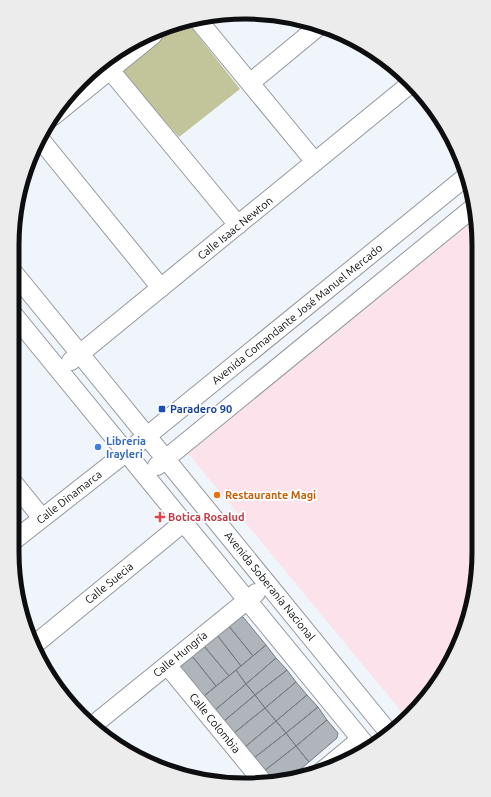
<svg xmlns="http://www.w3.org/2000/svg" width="491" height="797" font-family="Ubuntu,sans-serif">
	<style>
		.commercial { fill: #fbe2eb }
		.green { fill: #c2c599 }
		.building { fill: #b0b4bb; stroke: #787c82 }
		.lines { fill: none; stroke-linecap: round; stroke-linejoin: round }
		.minor-casing { stroke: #93989e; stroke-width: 20 }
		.minor { stroke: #fff; stroke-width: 18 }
		.transit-dot { fill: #1a4fb4; stroke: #fff; stroke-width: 1.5 }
		.shop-dot { fill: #3f7fe0; stroke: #fff; stroke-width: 1.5 }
		.food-dot { fill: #e8710a; stroke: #fff; stroke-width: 1.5 }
		.health-dot { fill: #e0444e; stroke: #fff; stroke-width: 1.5 }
		.labels { text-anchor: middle; stroke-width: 3.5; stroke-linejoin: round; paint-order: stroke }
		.street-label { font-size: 11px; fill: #0d0e10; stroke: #fff }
		.transit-label { font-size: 11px; font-weight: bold; fill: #164399; stroke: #fff; text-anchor: start }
		.shop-label { font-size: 11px; font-weight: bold; fill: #366cbe; stroke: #fff; text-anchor: start }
		.food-label { font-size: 11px; font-weight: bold; fill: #c56008; stroke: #fff; text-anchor: start }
		.health-label { font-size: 11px; font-weight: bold; fill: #be3a42; stroke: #fff; text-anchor: start }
		.rim { fill: none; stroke: #0d0e10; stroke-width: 5 }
	</style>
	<rect width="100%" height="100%" fill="#f0f4fb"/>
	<path class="commercial" d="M475 214 478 230 477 582 461 641 431 693 406 717 187 452Z"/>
	<path class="green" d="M188 23 240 89 179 137 119 70 171 29Z"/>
	<path class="building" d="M238 617H243L266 645 253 656 228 625Z
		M228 625 253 656 241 666 217 635Z
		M217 635 241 666 229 676 204 646Z
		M266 645 276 658 246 684 236 670Z
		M204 646 229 676 216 686 192 656Z
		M192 656 216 686 204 696 180 667Z
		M276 658 287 670 255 695 246 684Z
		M236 670 246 684 215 710 204 696Z
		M287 670 296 682 265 708 255 695Z
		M296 682 307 695 276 721 265 708Z
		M246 684 255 695 224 721 215 710Z
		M255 695 265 708 234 733 224 721Z
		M307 695 318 707 286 733 276 721Z
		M318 707 327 720 296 746 286 733Z
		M265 708 276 721 245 747 234 733Z
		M327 720 338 733 337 738 309 762 296 746Z
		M276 721 286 733 254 758 245 747Z
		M286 733 296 746 264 771 254 758Z
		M296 746 309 762 290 778 272 781 264 771Z"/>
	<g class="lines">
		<g class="minor-casing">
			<path id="minor" d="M198 20 315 162
				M105 64 238 225
				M250 83 319 26
				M52 117 153 35
				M40 139 161 288
				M14 273 389 733
				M13 314 369 749
				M71 361 409 85
				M157 466 474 207
				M12 481 42 518
				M12 542 147 436 468 175
				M34 645 184 522
				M167 665 263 782
				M92 726 256 593
				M321 772 361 739"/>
		</g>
		<use href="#minor" class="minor"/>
	</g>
	<rect class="transit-dot" x="158" y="405" width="8" height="8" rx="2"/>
	<circle class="shop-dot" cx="98" cy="447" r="4"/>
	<circle class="food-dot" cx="217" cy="495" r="4"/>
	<path class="health-dot" d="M158 511h4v4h4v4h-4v4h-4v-4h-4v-4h4z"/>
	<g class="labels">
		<g class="street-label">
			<text transform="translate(235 228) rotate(-39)" y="4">Calle Isaac Newton</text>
			<text transform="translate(297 314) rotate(-39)" y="4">Avenida Comandante José Manuel Mercado</text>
			<text transform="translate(69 497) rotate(-38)" y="4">Calle Dinamarca</text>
			<text transform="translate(109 583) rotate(-39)" y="4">Calle Suecia</text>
			<text transform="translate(270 586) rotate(51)" y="4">Avenida Soberanía Nacional</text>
			<text transform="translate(180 654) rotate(-39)" y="4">Calle Hungría</text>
			<text transform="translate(215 723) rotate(51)" y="4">Calle Colombia</text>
		</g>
		<g class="transit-label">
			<text x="170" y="413">Paradero 90</text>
		</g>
		<g class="shop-label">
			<text x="106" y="445">Libreria<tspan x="106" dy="13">Irayleri</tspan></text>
		</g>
		<g class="food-label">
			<text x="225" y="499">Restaurante Magi</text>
		</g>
		<g class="health-label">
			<text x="168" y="521">Botica Rosalud</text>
		</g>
	</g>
	<path d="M0 0H491V797H0ZM245 19H246A226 226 0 0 1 472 245V552A226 226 0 0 1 246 778H245A226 226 0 0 1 19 552V245A226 226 0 0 1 245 19Z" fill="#ececec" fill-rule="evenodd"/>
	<path class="rim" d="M245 19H246A226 226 0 0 1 472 245V552A226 226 0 0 1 246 778H245A226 226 0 0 1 19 552V245A226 226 0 0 1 245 19Z"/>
</svg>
